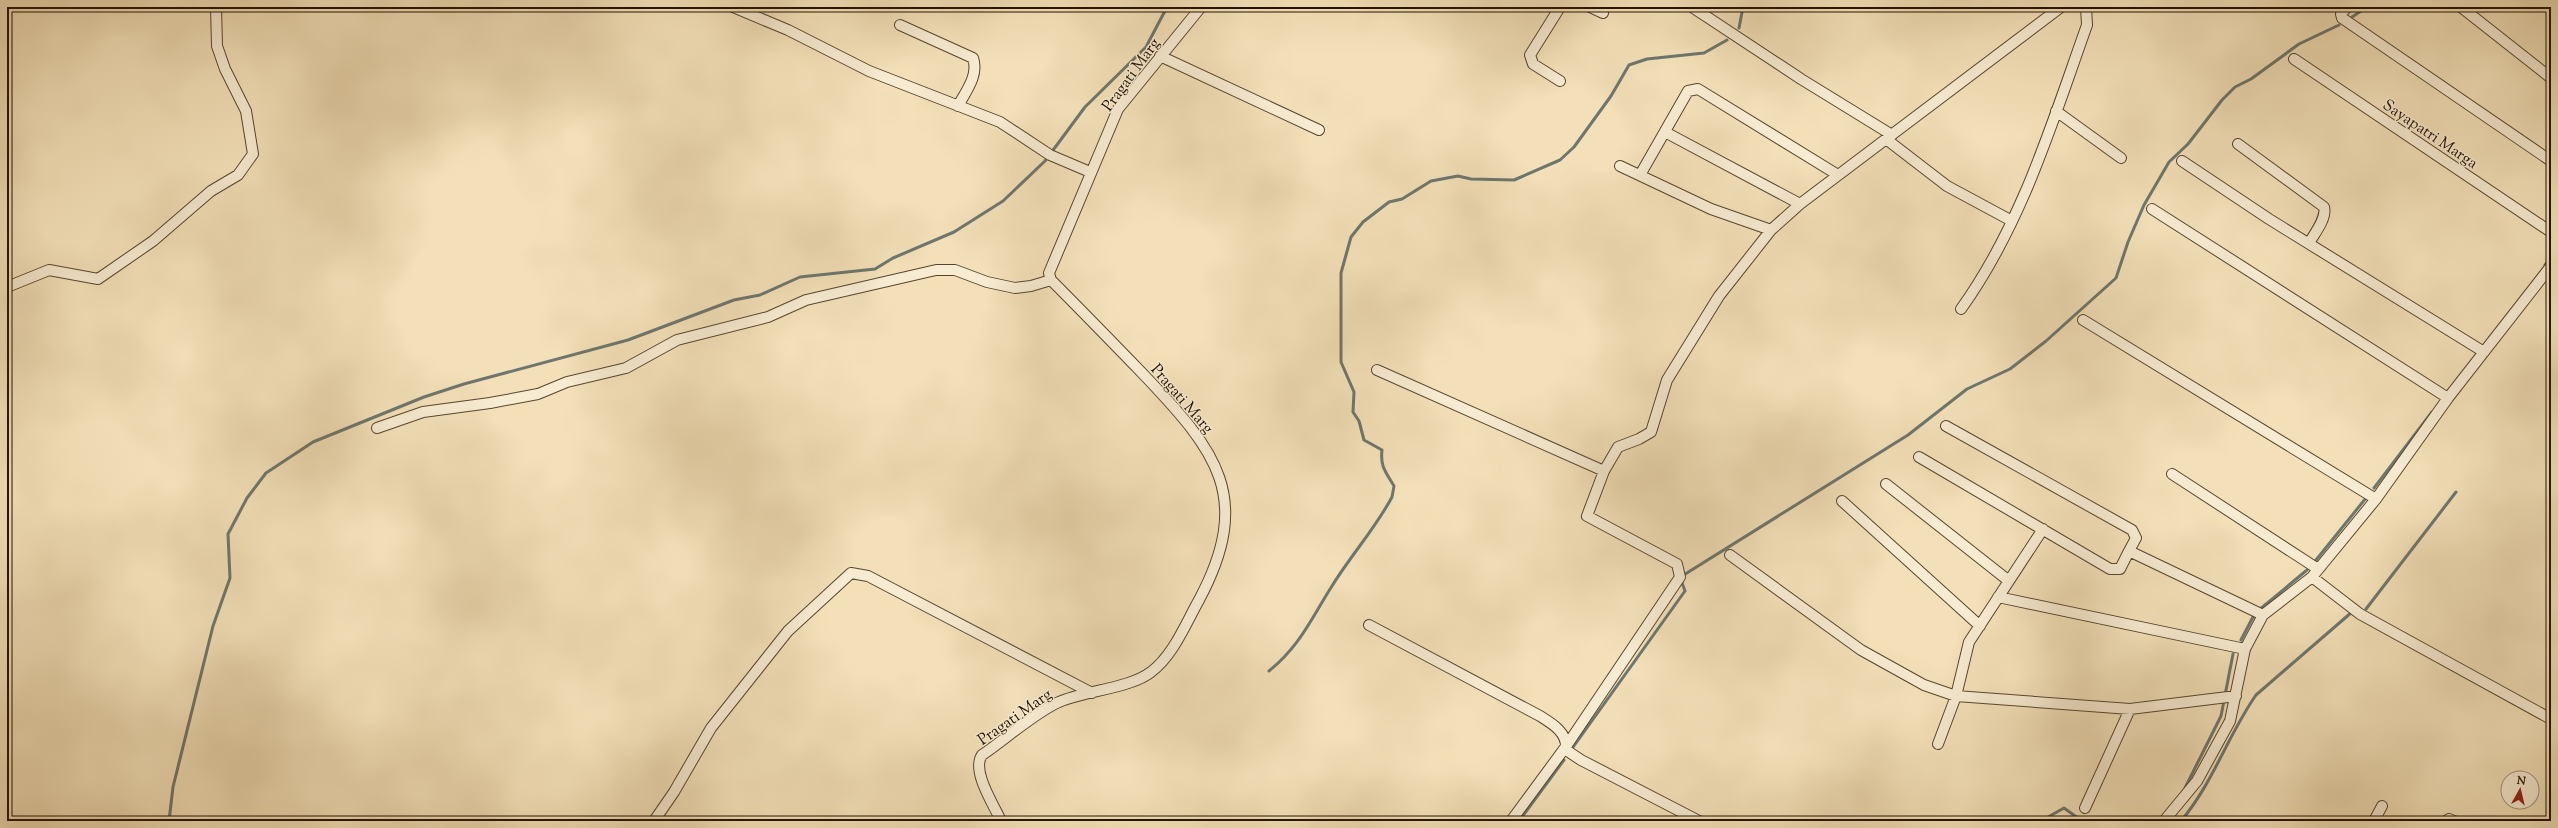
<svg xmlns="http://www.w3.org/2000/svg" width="2558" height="828" font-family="'Sorts Mill Goudy',serif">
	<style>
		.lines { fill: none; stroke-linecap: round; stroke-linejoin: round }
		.stream { stroke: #6d776e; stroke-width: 3 }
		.street-casing { stroke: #57462e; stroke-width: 12 }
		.street { stroke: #f7ebd1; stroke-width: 10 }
		.labels { text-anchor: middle; stroke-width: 3; stroke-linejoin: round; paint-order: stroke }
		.street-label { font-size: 16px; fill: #231200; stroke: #f7ebd1 }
	</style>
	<rect width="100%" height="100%" fill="#f3e0b8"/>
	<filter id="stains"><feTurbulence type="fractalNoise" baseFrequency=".005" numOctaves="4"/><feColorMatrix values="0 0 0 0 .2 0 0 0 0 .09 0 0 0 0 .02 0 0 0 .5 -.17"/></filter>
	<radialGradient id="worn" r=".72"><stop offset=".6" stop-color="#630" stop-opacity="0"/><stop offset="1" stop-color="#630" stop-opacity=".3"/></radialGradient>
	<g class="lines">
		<path class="stream" d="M2352 17 2367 7
			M1739 28 1743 7
			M2545 265 2551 258
			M2374 488 2432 412
			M2316 560 2366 498
			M1682 576 1908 435 1967 389 2010 369 2046 341 2116 278 2128 242 2144 205 2169 162 2188 144 2222 100 2235 87 2251 79 2299 44 2339 25
			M2366 609 2456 492
			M2259 610 2307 570
			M2241 640 2253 617
			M1269 671C1300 646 1311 619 1332 586 1351 555 1375 529 1392 497L1394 486C1386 472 1380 467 1382 450L1364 440 1359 421 1353 412 1354 392 1341 362V273L1351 237 1363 222 1389 202 1402 199 1431 181 1458 176 1471 179 1514 180 1560 160 1574 147 1611 96 1629 65 1647 59 1704 53 1727 40
			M1571 750 1685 591 1681 580
			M2185 788 2221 716 2233 654
			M169 821 173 787 213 626 230 578 228 534 247 498 266 473 313 442 424 397 464 384 628 340 734 300 760 295 800 277 875 269 893 258 954 232 1003 201 1045 161 1085 107 1146 47 1167 7
			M1519 821 1564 760
			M2041 821 2064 808 2082 821
			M2181 821C2213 783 2228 735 2256 695L2352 612"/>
		<g class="street-casing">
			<path id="street" d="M733 7 788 30 869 71 1000 122 1050 155 1090 172
				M1590 7 1603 13
				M1692 7 1801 79 1892 135
				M2347 7 2341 14 2342 18 2551 161
				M2461 7 2551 78
				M900 25 973 58C979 75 966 91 958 106
				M1160 56 1319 130
				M2294 59 2551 232
				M1560 81 1533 64 1530 55 1560 7
				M2056 111 2121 158
				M1665 132 1800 204
				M1886 139 1947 186 2012 221
				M2238 144 2324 207C2327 218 2315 233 2309 243
				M2182 161 2269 219 2484 352
				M1620 166 1711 209 1771 230
				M1640 175 1688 91 1698 89 1838 175
				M2152 209 2448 398
				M7 287 49 270 98 279 153 241 211 191 238 175 253 154 246 111 225 69 217 46 216 7
				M1961 309C2022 224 2052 123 2087 25L2086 7
				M2083 320 2376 499
				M1377 370 1604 471 1618 447 1639 439 1651 432 1667 380 1719 296 1771 230 1800 204 2061 7
				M1946 426 2132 530 2136 538 2129 551 2263 615
				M377 428 423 412 490 403 538 394 567 382 626 368 677 340 768 317 806 300 936 270H955L987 282 1015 288 1031 286 1051 280
				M1919 457 2110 569H2120L2129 551
				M2172 474 2318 569
				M1886 484 2009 581
				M1842 501 1980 626
				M1730 555 1861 650 1924 685 1956 696 2130 709 2236 696
				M2312 577 2360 614 2551 719
				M1998 597 2245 649
				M1369 625 1540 716C1553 724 1568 733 1566 750L1581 760 1699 821
				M1938 744 1956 696 1969 642 2043 529
				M2085 808 2130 709
				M654 821 674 792 711 728 788 631 851 573 868 576 1092 693
				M1001 821C994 805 971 771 982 755 1003 741 1037 711 1059 702 1084 691 1131 688 1151 672 1173 656 1186 623 1199 600 1254 497 1216 451 1145 376 1114 344 1083 312 1051 280L1049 273 1118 109 1201 7
				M1511 821 1567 745 1680 577 1677 564 1587 516 1604 471
				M2164 821 2197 781 2230 721 2245 649 2263 615 2312 577 2376 499 2448 398 2551 266
				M2374 821 2382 806
				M2446 821 2449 819 2454 821"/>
		</g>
		<use href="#street" class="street"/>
	</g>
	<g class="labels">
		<g class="street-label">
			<text transform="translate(1130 74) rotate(-54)" y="6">Pragati Marg</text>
			<text transform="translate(2431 133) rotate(34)" y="6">Sayapatri Marga</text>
			<text transform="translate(1183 398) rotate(49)" y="6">Pragati Marg</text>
			<text transform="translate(1014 716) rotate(-35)" y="6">Pragati Marg</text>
		</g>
	</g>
	<rect width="2558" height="828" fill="none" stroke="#f3e0b8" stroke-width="24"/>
	<rect x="8" y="8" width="2542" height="812" fill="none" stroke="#231200" stroke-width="2"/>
	<rect x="12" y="12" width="2534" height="804" fill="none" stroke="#231200"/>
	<g transform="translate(2520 790) rotate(8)"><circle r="19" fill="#f7ebd1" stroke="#a2947d"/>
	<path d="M0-3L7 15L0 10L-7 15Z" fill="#8f2418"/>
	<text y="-6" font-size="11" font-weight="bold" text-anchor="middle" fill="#231200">N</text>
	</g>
	<rect width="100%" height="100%" filter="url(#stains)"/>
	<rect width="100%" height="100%" fill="url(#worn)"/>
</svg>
